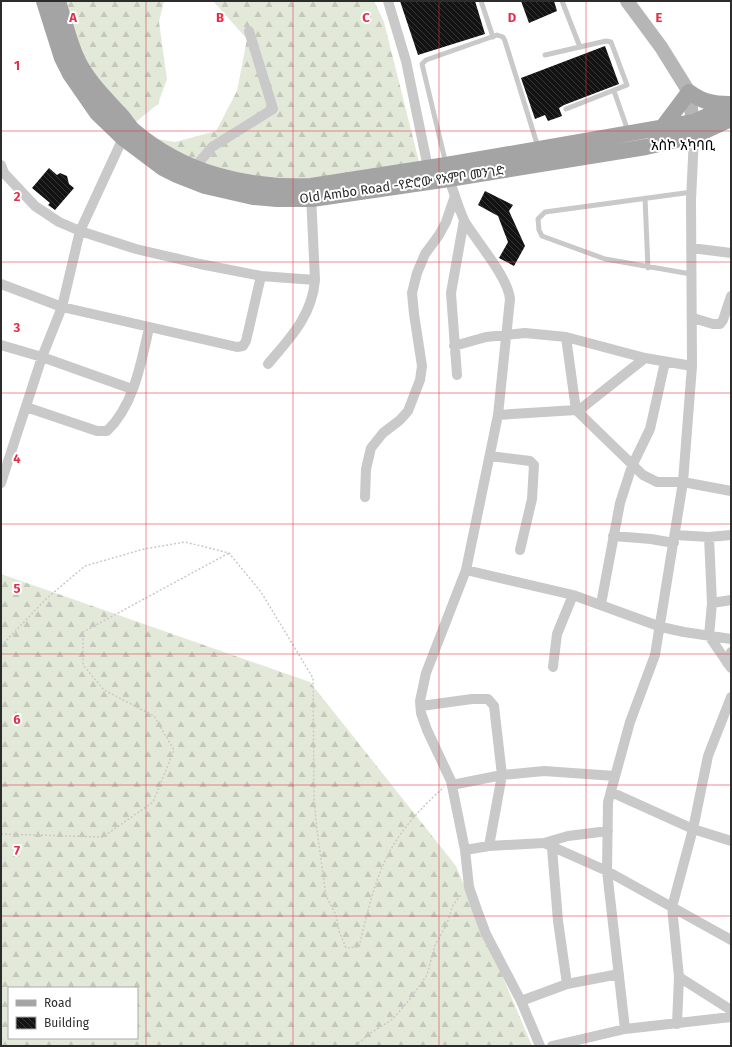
<svg xmlns="http://www.w3.org/2000/svg" width="732" height="1047" font-family="'Fira Sans','Noto Sans Ethiopic',sans-serif">
	<style>
		.forest { fill: url(#forest-firs); fill-rule: evenodd }
		.building { fill: url(#building-back-hatch) }
		.lines { fill: none; stroke-linecap: round; stroke-linejoin: round }
		.path { stroke: #c9c9c9; stroke-width: 1.5; stroke-dasharray: 2 2; stroke-linecap: butt }
		.service { stroke: #c9c9c9; stroke-width: 5 }
		.minor { stroke: #c9c9c9; stroke-width: 10 }
		.secondary { stroke: #b6b6b6; stroke-width: 14 }
		.primary { stroke: #a4a4a4; stroke-width: 16 }
		.grid { fill: none; stroke: #e0314a; stroke-width: 1; stroke-opacity: 0.55 }
		.labels { text-anchor: middle; stroke-width: 4; stroke-linejoin: round; paint-order: stroke }
		.street-label { font-size: 13px; fill: #2c2c2c; stroke: #fff }
		.neighbourhood-label { font-size: 14px; fill: #000; stroke: #fff }
		.grid-label { font-size: 13px; text-anchor: middle; font-weight: bold; fill: #e0314a; stroke: #fff; stroke-width: 4; stroke-linejoin: round; paint-order: stroke }
	</style>
	<defs>
		<pattern id="forest-firs" width="22" height="20" patternUnits="userSpaceOnUse"><rect width="22" height="20" fill="#e3e9d9"/><path d="M5 1l3.5 6h-7zM16 11l3.5 6h-7z" fill="#c3c8ba"/></pattern>
		<pattern id="building-back-hatch" width="6" height="6" patternUnits="userSpaceOnUse"><rect width="6" height="6" fill="#131313"/><path d="M-1 5l2 2M0 0l6 6M5-1l2 2" fill="none" stroke="#363636"/></pattern>
	</defs>
	<rect width="100%" height="100%" fill="#fff"/>
	<path class="forest" d="M67 1H164L159 22 167 79 158 104 127 129 77 47Z
		M213 1H374L384 22 419 162 295 181 241 180 146 137 175 142 216 131 237 91 247 39Z
		M1 574 310 682 456 866 532 1046H1ZM9 988H137V1038H9Z"/>
	<path class="building" d="M400 1H475L485 34 418 55Z
		M521 1H554L557 11 529 23Z
		M605 46 619 84 564 105 559 108 562 116 548 121 545 115 535 119 521 78Z
		M49 168 57 175 60 173 67 176 69 184 74 188 55 210 48 205 50 203 32 188Z
		M485 191 513 205 509 211 525 246 514 266 499 258 508 242 498 216 478 205Z"/>
	<g class="lines">
		<path class="path" d="M1 646 47 598 85 566 144 549 185 542 229 553 261 592 313 678 314 798 317 830 326 896 336 915 339 931 346 948 359 947C366 917 375 878 390 851 403 827 424 805 444 787
			M1 834 103 837 153 802 174 750 154 716 104 690 83 665V632L229 553
			M355 1046 369 1034 393 1019 410 999 427 975 435 945 446 926 453 905 461 895"/>
		<path class="service" d="M481 1 493 37
			M562 1 580 47
			M545 55 606 41 611 42 627 85 566 109
			M614 91 628 131
			M446 164 422 64 426 60 497 35 503 37 505 41 538 147
			M645 198 648 268
			M691 274 605 259 542 236 539 230 538 219 545 212 692 192"/>
		<path class="minor" d="M388 1 406 61 428 168
			M1 165 4 173 35 206 59 222 80 231 136 249 200 264 261 276 315 280 311 195
			M195 167 212 147 273 109 249 31
			M455 196C458 205 461 214 465 222 477 242 508 277 510 299L498 415 466 570 426 673 420 701 421 713 427 730 451 781 465 850 489 846 544 843 607 871 731 940
			M691 248 731 253
			M1 284 62 307 237 347 243 346 246 341 261 276
			M693 318 713 324H720L723 320 731 296
			M566 337 576 410
			M1 345 42 357 132 389
			M454 346 486 337 525 333 566 337 645 358 692 366
			M268 364C290 338 312 316 315 280
			M457 375 451 293 464 220
			M26 407 97 431H107C134 405 141 363 149 328
			M578 411 645 358
			M498 415 576 410 643 475 657 482H683L731 491
			M490 456 530 461 534 465 532 499 520 550
			M1 483 42 357 62 307 80 231 123 138 127 135
			M365 497 366 469 371 448 383 433 400 420 408 411 420 380 422 366 414 314 412 293 417 273 425 254 439 235 446 222 455 196 449 179
			M675 535 709 537 731 535
			M613 536 651 539 674 543
			M709 537 712 603 709 636 731 668
			M466 570 573 595 661 627 684 632 731 639
			M712 603 731 600
			M601 604 620 503 632 466 650 429 665 362
			M727 663 731 652
			M553 667 557 634 573 595
			M421 706 472 699H488L494 706 502 775 489 846
			M452 785 502 775 544 771 615 776
			M611 792 693 829 731 841
			M544 843 568 836 608 831
			M552 848 558 921 567 984
			M465 850 469 887 477 910 486 934 521 1001 540 1046
			M679 977 731 1010
			M521 1001 567 984 619 974
			M677 1024 679 977 672 907 693 829 708 756 731 697
			M625 1029 607 871 608 802 630 722 655 655 683 482 692 366 691 200 694 136
			M552 1046 625 1029 731 1017"/>
		<path class="secondary" d="M627 1 661 47 689 92 694 133"/>
		<path class="primary" d="M44 1 62 58 70 74 97 113 123 138 163 168 177 175 205 186 253 197 277 199H312L449 179 646 147 694 136 731 119
			M58 1C64 20 69 41 77 59 87 80 103 96 119 113 124 118 128 125 133 130 183 173 247 189 311 186L446 165 694 122 731 105
			M662 128 689 92C703 102 713 104 729 104"/>
	</g>
	<path class="grid" d="M146 1V1046M293 1V1046M439 1V1046M586 1V1046M1 131H731M1 262H731M1 393H731M1 524H731M1 654H731M1 785H731M1 916H731"/>
	<g class="labels">
		<g class="street-label">
			<text transform="translate(402 184) rotate(-8)" y="5">Old Ambo Road -የድሮው የአምቦ መንገድ</text>
		</g>
		<g class="neighbourhood-label">
			<text x="683" y="150">አስኮ አካባቢ</text>
		</g>
	</g>
	<g class="grid-label">
		<text x="73" y="22">A</text>
		<text x="220" y="22">B</text>
		<text x="366" y="22">C</text>
		<text x="512" y="22">D</text>
		<text x="659" y="22">E</text>
		<text x="17" y="70">1</text>
		<text x="17" y="201">2</text>
		<text x="17" y="332">3</text>
		<text x="17" y="463">4</text>
		<text x="17" y="593">5</text>
		<text x="17" y="724">6</text>
		<text x="17" y="855">7</text>
	</g>
	<rect width="732" height="1047" fill="none" stroke="#2c2c2c" stroke-width="4"/>
	<rect x="8" y="987" width="130" height="52" fill="#ffffff" stroke="#ababab"/>
	<rect x="16" y="1000" width="20" height="6" fill="#a4a4a4" stroke="#ababab"/>
	<text x="44" y="1007" font-size="12" fill="#2c2c2c">Road</text>
	<rect x="16" y="1017" width="20" height="12" fill="url(#building-back-hatch)" stroke="#ababab"/>
	<text x="44" y="1027" font-size="12" fill="#2c2c2c">Building</text>
</svg>
